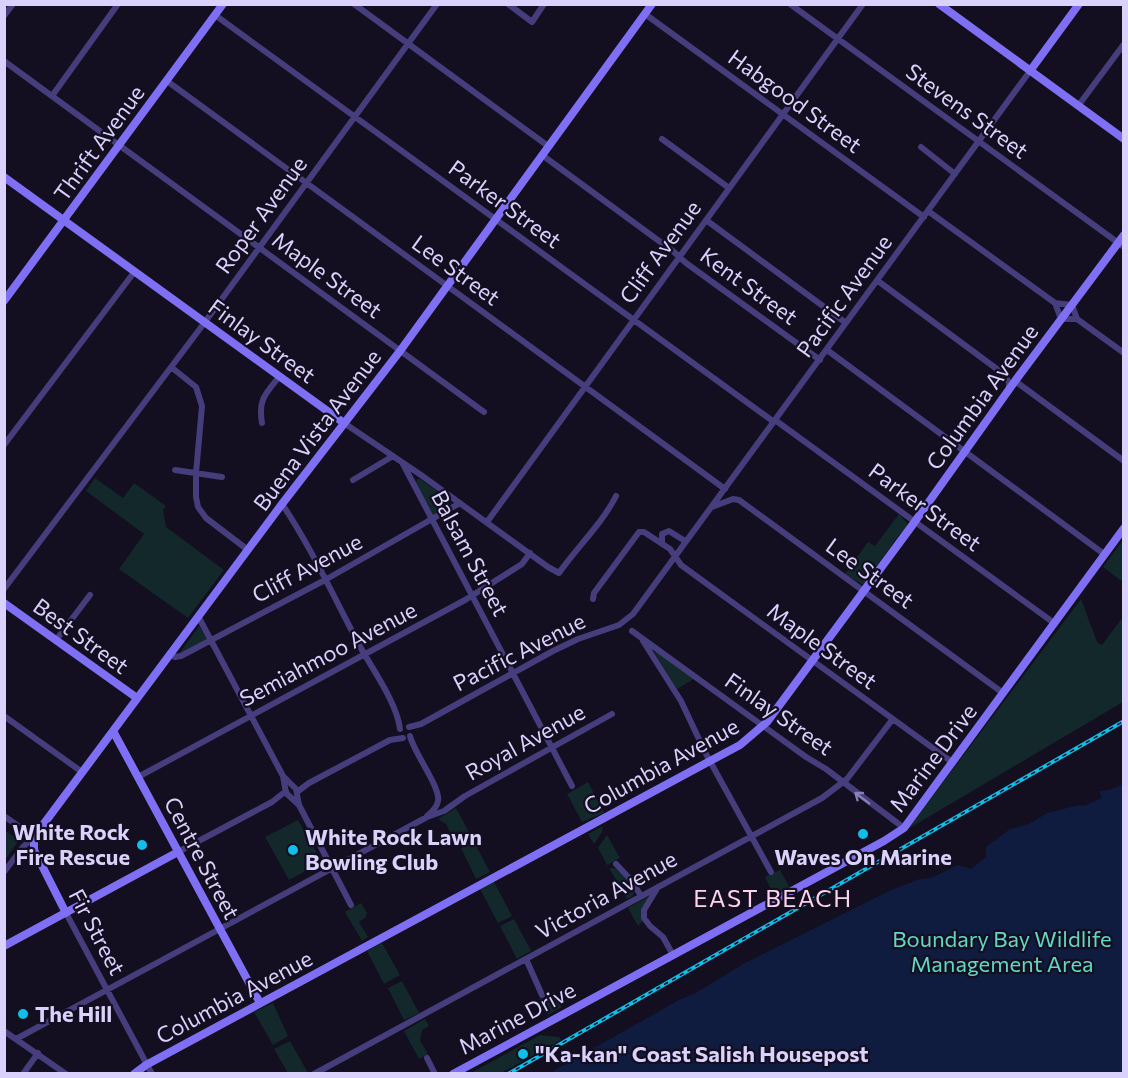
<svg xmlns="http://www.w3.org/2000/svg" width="1128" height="1078" font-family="Commissioner,sans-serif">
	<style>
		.green { fill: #12282a }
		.water { fill: #0f1c3f }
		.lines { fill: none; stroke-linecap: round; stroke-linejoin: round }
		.street { stroke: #453d7c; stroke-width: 6 }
		.secondary { stroke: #7f6ff5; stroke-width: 8 }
		.rail-casing { stroke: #10bfe9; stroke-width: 4 }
		.rail { stroke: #130f20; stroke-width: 1.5; stroke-dasharray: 4.5; stroke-linecap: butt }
		.oneway { stroke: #8880b6 }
		.poi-dot { fill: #10bfe9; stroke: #130f20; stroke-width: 2 }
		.labels { text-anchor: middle; stroke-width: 4.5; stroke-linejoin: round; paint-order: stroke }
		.street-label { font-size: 22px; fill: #dad1fc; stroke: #130f20 }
		.poi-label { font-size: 22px; font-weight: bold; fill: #dad1fc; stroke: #130f20; text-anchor: start }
		.park-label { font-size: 22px; fill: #62d7c4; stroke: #130f20 }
		.neighbourhood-label { font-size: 24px; letter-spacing: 1.5px; fill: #fcd3e9; stroke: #130f20 }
	</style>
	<rect width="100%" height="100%" fill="#130f20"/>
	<path class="green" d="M95 478 123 498 134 483 166 506 163 510 166 527 224 570 188 618 119 569 144 534 86 491Z
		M417 479H420L448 499 450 505 433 515 416 484Z
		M899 514 908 524 904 532 899 535 872 573 870 579 863 585 845 574 868 542 875 546Z
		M1123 540V582L1103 567Z
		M1081 599 1097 642 1102 645 1123 617V702L908 829Z
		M199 626 207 639 179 654Z
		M654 652 659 653 694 679 677 689Z
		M588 782 604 813 582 822 567 794Z
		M456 808 472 838 457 847 446 824 438 819Z
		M298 820 322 862 289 880 265 837Z
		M603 826 602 832 594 844 588 834Z
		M4 830 19 840 5 860H4Z
		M607 835 620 858 607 865 598 848Z
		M474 842 490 872 476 879 461 848Z
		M609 868H614C622 873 628 881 634 889L633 896 627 899Z
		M780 870 790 888 774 896 765 877Z
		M494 882 512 916 498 923 480 889Z
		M649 896 642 909V922L638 926 628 908Z
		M361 903 367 913 365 918 359 922 368 937 362 941 345 912Z
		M514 919 531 951 517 959 500 926Z
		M382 943 400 975 384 984 367 951Z
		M402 981 419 1013 404 1020 388 988Z
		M553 992 562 1007 548 1015 539 999Z
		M273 1003 288 1036 273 1045 254 1012Z
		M425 1019 429 1026 422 1030 420 1040 428 1054 419 1059 404 1031Z
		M540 1035 559 1037 561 1040 501 1073H471Z
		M290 1041 308 1073H288L274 1049Z"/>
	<path class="water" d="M1123 784V1073H550L679 1000 694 994 743 964 891 890 920 879 931 878 958 865 971 869 986 857V847L1010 829 1029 824 1047 813 1079 805 1084 806 1102 798 1099 791 1113 789Z"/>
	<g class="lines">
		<path class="street" d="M354 4 548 146
			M508 4 532 22 544 4
			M790 4 1124 247
			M645 14 924 217
			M215 15 774 422
			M4 16 13 4
			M4 61 484 412
			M167 81 725 489
			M52 96 118 4
			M1078 106 1124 44
			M662 139 729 188
			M921 147 955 174
			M542 155 674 252 686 263 820 360
			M928 211 1055 303 1072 305 1077 319 1124 353
			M706 220 846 323
			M878 281 1005 375 1009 383V388
			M1055 303 1061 319H1077
			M827 350 1104 554
			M171 367 196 387 202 406 196 473V497L198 507 206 518 248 550
			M1015 381 1124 461
			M775 420 1054 623
			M262 423C258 400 265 394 279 377
			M344 423 421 475 548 567 559 573C577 547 602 524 616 496
			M4 445 135 271
			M403 464 572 786
			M175 470 222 477
			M353 480 393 456
			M282 504C313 550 336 602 362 650 375 673 397 704 400 729
			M712 507 733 499 739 500 1003 693
			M487 522 863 4
			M662 542V534L669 531 685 541
			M4 589 205 322 437 4
			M593 599 594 593 639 532H644L670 549 681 565 952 762
			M198 616 283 776 286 793 299 805
			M632 631 806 757 826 769 904 828
			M56 640 90 595
			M643 641 681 701 706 754 771 872
			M170 655 175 657 181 656 325 580 460 503
			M4 716 82 772
			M409 727 421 724 553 651 578 639 619 625 633 614 1030 71
			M410 736C414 753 441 788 438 801 437 807 432 812 427 816
			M138 777 465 600 522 564 530 553
			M284 777 296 789 299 805 351 905
			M297 792 309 783 390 740 403 738
			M4 816 34 837 23 847 4 872
			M178 852 272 802 286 791
			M616 864 632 881 641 896
			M658 887 644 910V918L650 926 663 937 673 955
			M66 913 152 1074
			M526 959 542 995
			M4 1031 66 1074
			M16 1039 427 817 444 811 465 796 612 714
			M427 1058 435 1074
			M23 1074 38 1053
			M314 1074 822 798 847 779 892 720"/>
		<path class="secondary" d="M939 4 1124 139
			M1030 71 1079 4
			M4 177 344 423
			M4 301 223 4
			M4 603 137 698
			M113 731 260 1003
			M66 913 34 850V837L282 504 400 351 652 4
			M4 946 178 852
			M134 1074 146 1065 710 761 740 745 767 722 911 527 1015 381 1124 235
			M453 1074 884 841 904 828 1124 528"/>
		<g class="rail-casing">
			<path id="rail" d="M508 1074 1124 721"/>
		</g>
		<use href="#rail" class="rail"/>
	</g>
	<defs><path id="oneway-shaft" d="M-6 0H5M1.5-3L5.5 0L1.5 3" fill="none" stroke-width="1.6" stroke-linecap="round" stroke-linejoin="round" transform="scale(1.5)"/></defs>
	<use class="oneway" href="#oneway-shaft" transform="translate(862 798) rotate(-143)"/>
	<g class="poi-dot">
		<circle cx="863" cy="834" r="6"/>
		<circle cx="142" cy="845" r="6"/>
		<circle cx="293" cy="850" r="6"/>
		<circle cx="23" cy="1014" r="6"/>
		<circle cx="523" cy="1054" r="6"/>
	</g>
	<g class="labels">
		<g class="street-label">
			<text transform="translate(795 101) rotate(36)" y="8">Habgood Street</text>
			<text transform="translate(967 111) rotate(36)" y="8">Stevens Street</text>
			<text transform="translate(99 143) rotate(-54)" y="8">Thrift Avenue</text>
			<text transform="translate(505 204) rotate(36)" y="8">Parker Street</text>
			<text transform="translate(261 215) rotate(-54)" y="8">Roper Avenue</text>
			<text transform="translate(660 252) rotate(-54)" y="8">Cliff Avenue</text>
			<text transform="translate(456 270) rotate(36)" y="8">Lee Street</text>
			<text transform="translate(327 275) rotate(36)" y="8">Maple Street</text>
			<text transform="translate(749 286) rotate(36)" y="8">Kent Street</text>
			<text transform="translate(844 296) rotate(-54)" y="8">Pacific Avenue</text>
			<text transform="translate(262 341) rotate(36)" y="8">Finlay Street</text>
			<text transform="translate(982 397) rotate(-54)" y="8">Columbia Avenue</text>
			<text transform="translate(317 430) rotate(-53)" y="8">Buena Vista Avenue</text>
			<text transform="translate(925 507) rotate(36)" y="8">Parker Street</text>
			<text transform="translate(470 553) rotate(62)" y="8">Balsam Street</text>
			<text transform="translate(307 568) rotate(-28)" y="8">Cliff Avenue</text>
			<text transform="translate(870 573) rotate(36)" y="8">Lee Street</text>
			<text transform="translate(81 636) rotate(36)" y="8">Best Street</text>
			<text transform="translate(822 646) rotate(36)" y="8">Maple Street</text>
			<text transform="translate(519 652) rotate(-27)" y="8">Pacific Avenue</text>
			<text transform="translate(328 654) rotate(-28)" y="8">Semiahmoo Avenue</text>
			<text transform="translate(779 714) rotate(35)" y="8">Finlay Street</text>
			<text transform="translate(525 742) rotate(-29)" y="8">Royal Avenue</text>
			<text transform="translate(933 758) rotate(-53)" y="8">Marine Drive</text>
			<text transform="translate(661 766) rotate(-29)" y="8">Columbia Avenue</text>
			<text transform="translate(202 858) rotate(62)" y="8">Centre Street</text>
			<text transform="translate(606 895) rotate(-29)" y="8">Victoria Avenue</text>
			<text transform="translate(97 932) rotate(62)" y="8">Fir Street</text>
			<text transform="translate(234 997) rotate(-28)" y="8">Columbia Avenue</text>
			<text transform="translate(517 1018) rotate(-28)" y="8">Marine Drive</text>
		</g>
		<g class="poi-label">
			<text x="130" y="840" text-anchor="end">White Rock<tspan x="130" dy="25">Fire Rescue</tspan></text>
			<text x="305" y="845">White Rock Lawn<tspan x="305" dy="25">Bowling Club</tspan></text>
			<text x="863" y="865" text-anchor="middle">Waves On Marine</text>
			<text x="35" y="1022">The Hill</text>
			<text x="535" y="1062">"Ka-kan" Coast Salish Housepost</text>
		</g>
		<g class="park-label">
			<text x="1002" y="947">Boundary Bay Wildlife<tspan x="1002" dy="25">Management Area</tspan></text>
		</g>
		<g class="neighbourhood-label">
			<text x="773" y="907">EAST BEACH</text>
		</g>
	</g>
	<rect width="1128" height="1078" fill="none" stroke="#dad1fc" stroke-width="12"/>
</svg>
